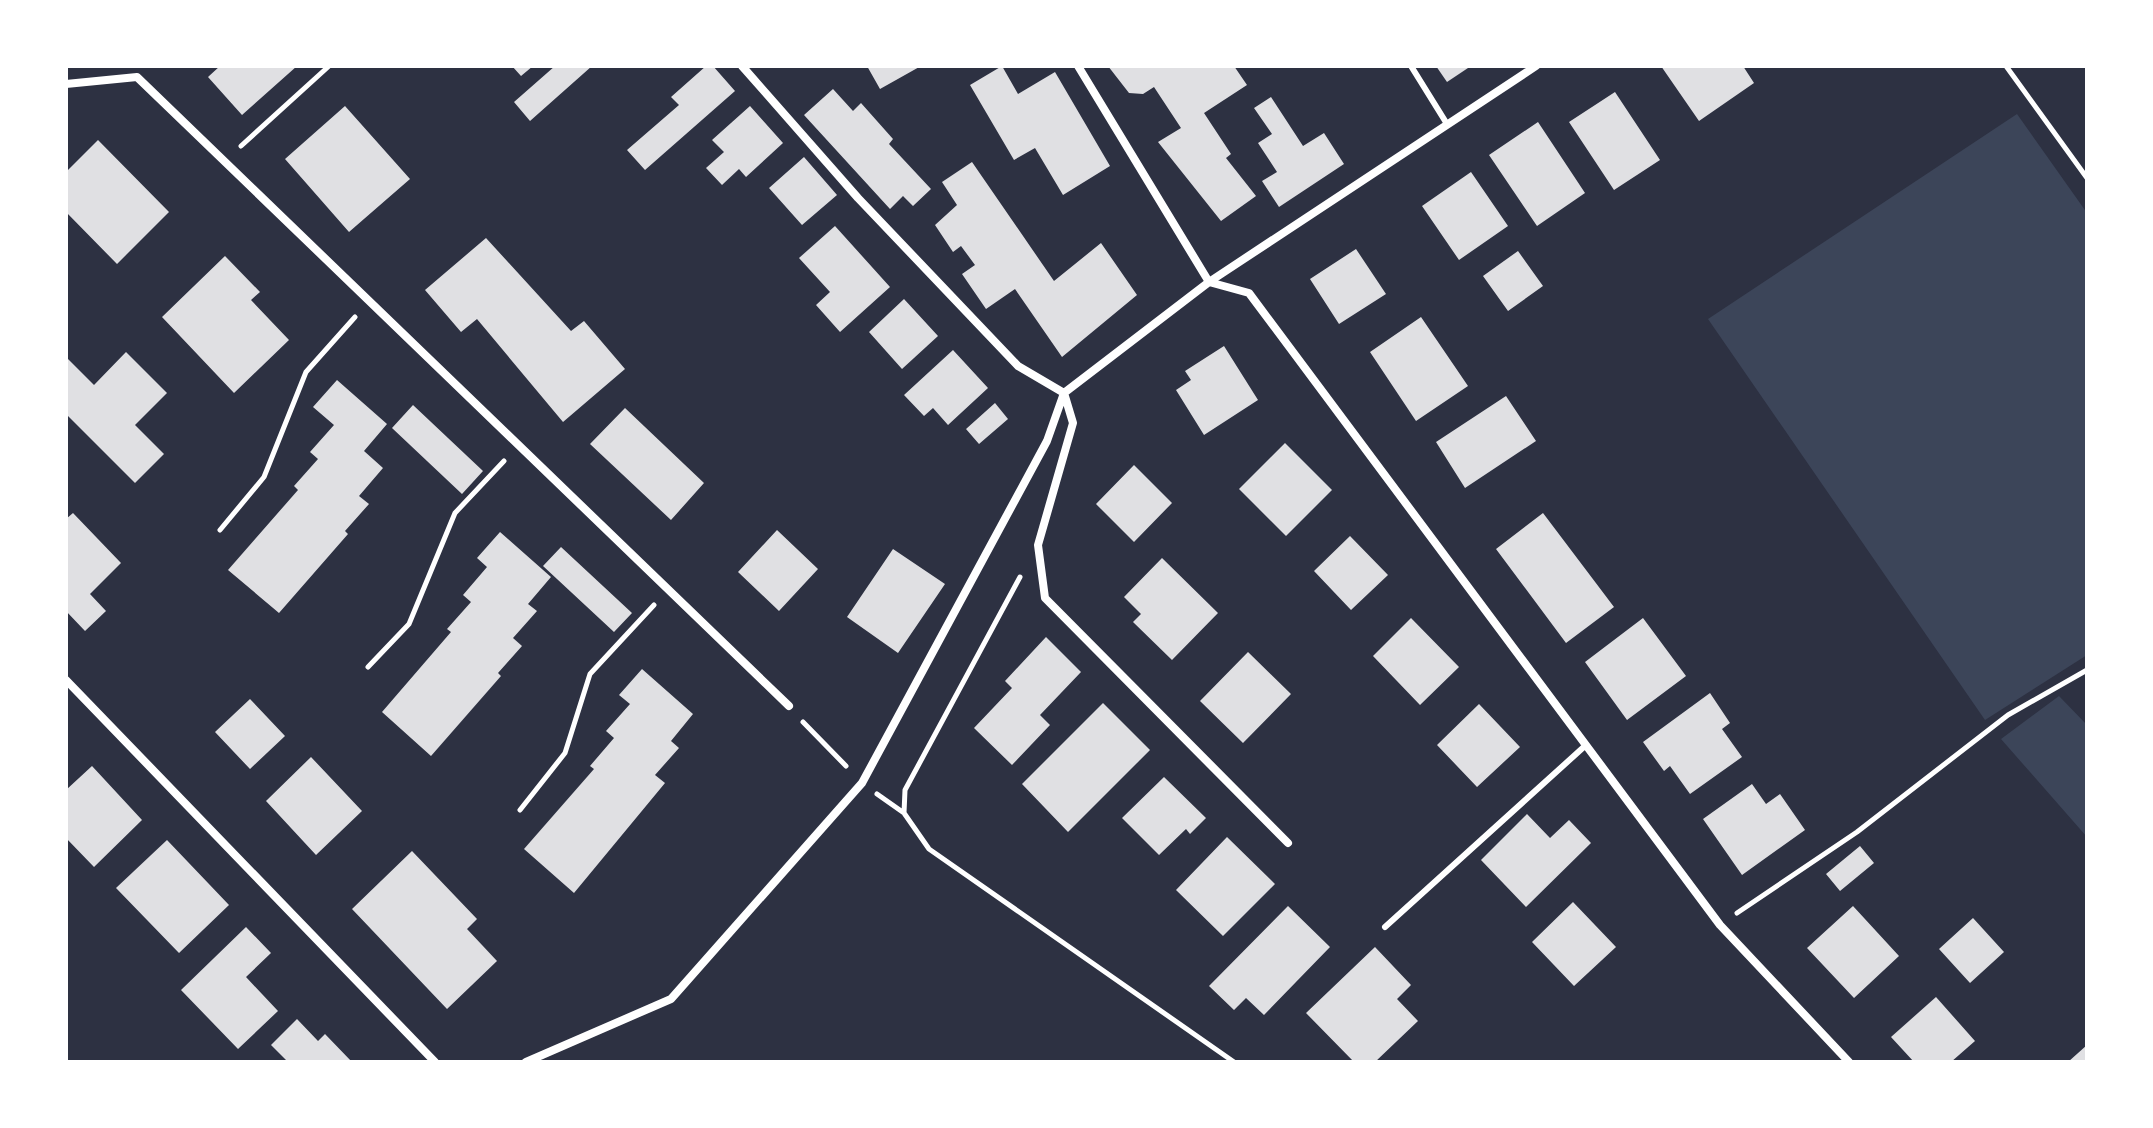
<svg xmlns="http://www.w3.org/2000/svg" width="2153" height="1128" font-family="'Public Sans',sans-serif">
	<style>
		.green { fill: #3c4559 }
		.building { fill: #e0e0e3 }
		.lines { fill: none; stroke-linecap: round; stroke-linejoin: round }
		.path { stroke: #fff; stroke-width: 5 }
		.service { stroke: #fff; stroke-width: 6 }
		.minor { stroke: #fff; stroke-width: 8 }
	</style>
	<rect width="100%" height="100%" fill="#2d3142"/>
	<path class="green" d="M2017 114 2087 213V655L1985 720 1708 319Z
		M2059 696 2087 725V837L2001 739Z"/>
	<path class="building" d="M220 66H297L242 115 208 77Z
		M512 66H533L521 76Z
		M555 66H592L530 121 514 102Z
		M706 66H713L735 91 645 170 627 150 679 105 671 97Z
		M867 66H921L880 89Z
		M1002 66 1018 94 1055 72 1110 166 1063 195 1035 148 1014 160 970 85Z
		M1108 66H1234L1247 85 1204 113 1231 154 1226 158 1256 196 1221 221 1158 142 1181 128 1154 87 1143 94 1129 93Z
		M1436 66H1471L1447 82Z
		M1661 66H1743L1754 83 1699 121Z
		M833 89 853 111 861 103 893 139 889 144 931 189 913 206 903 196 890 209 804 115Z
		M1615 92 1660 160 1614 190 1569 122Z
		M1271 97 1303 146 1324 133 1344 164 1279 207 1262 181 1277 172 1258 143 1272 134 1254 108Z
		M345 106 410 179 349 232 285 159Z
		M750 106 783 143 746 177 739 169 722 185 706 168 724 152 712 140Z
		M1538 122 1585 193 1537 226 1489 155Z
		M98 140 169 212 117 264 66 212V172Z
		M804 157 837 195 802 225 769 188Z
		M972 162 1054 281 1101 243 1137 295 1062 357 1015 289 986 309 962 274 975 265 961 246 953 252 935 225 957 205 942 182Z
		M1471 172 1508 226 1459 260 1422 206Z
		M835 226 890 287 840 332 816 305 830 292 799 258Z
		M486 238 571 331 584 321 625 369 563 422 477 319 461 332 425 290Z
		M1356 249 1386 294 1339 324 1310 279Z
		M1518 251 1543 286 1508 311 1483 276Z
		M225 256 260 292 251 300 289 340 234 393 162 317Z
		M904 299 938 336 902 369 869 332Z
		M1421 317 1468 386 1416 421 1370 352Z
		M1224 346 1258 400 1204 435 1176 390 1191 380 1185 371Z
		M953 350 988 388 948 425 933 408 924 416 904 395Z
		M126 352 167 393 135 425 164 454 135 483 66 414V357L94 385Z
		M337 380 387 424 364 451 383 468 359 496 369 504 345 531 348 534 279 613 228 570 298 490 294 486 318 459 310 452 334 425 313 407Z
		M1506 396 1536 441 1465 488 1436 442Z
		M995 403 1008 419 979 444 966 429Z
		M413 405 483 471 462 494 392 428Z
		M625 408 704 483 671 520 590 444Z
		M1285 443 1332 490 1286 536 1239 489Z
		M1134 465 1172 503 1134 542 1096 504Z
		M73 513 121 563 90 594 106 611 85 631 66 611V519Z
		M1543 513 1614 607 1566 643 1496 549Z
		M777 530 818 569 779 611 738 572Z
		M500 532 551 577 528 604 537 611 513 638 522 646 498 673 501 676 431 756 382 712 451 632 447 629 471 602 463 595 487 567 477 558Z
		M1350 536 1388 575 1351 610 1314 571Z
		M561 547 632 613 614 632 543 566Z
		M893 549 945 584 898 653 847 617Z
		M1162 558 1218 613 1172 660 1133 622 1141 614 1124 597Z
		M1411 618 1459 667 1420 705 1373 656Z
		M1643 618 1686 676 1627 720 1585 662Z
		M1046 637 1081 672 1040 715 1050 725 1012 765 974 728 1012 688 1005 681Z
		M1248 652 1291 694 1243 743 1200 701Z
		M642 669 693 714 671 741 679 748 655 775 665 783 574 893 524 849 594 769 590 766 614 738 606 731 630 704 619 695Z
		M1710 693 1730 723 1722 729 1742 757 1690 794 1670 766 1664 771 1643 742Z
		M250 699 285 736 250 769 215 732Z
		M1103 703 1150 750 1068 832 1022 784Z
		M1479 704 1520 747 1477 787 1437 745Z
		M311 757 362 811 316 855 266 801Z
		M92 766 142 820 94 867 66 838V790Z
		M1164 777 1206 818 1190 834 1186 829 1159 855 1122 818Z
		M1752 784 1766 804 1780 794 1805 830 1742 875 1703 819Z
		M1527 814 1550 838 1569 820 1591 843 1526 907 1481 860Z
		M1227 837 1275 884 1223 936 1176 890Z
		M167 840 229 905 179 953 116 888Z
		M1860 846 1874 863 1840 891 1826 874Z
		M412 851 477 919 467 929 497 961 447 1009 352 909Z
		M1573 902 1616 947 1574 986 1532 942Z
		M1288 906 1330 947 1264 1015 1246 998 1234 1010 1209 986Z
		M1853 906 1899 956 1854 998 1807 948Z
		M1973 918 2004 952 1970 983 1939 949Z
		M246 927 271 953 246 977 278 1011 238 1049 181 990Z
		M1375 947 1411 985 1397 999 1418 1021 1375 1062H1354L1306 1013Z
		M1936 997 1975 1041 1951 1062H1914L1891 1037Z
		M297 1019 318 1041 325 1034 352 1062H288L271 1045Z
		M2087 1045V1062H2068Z"/>
	<g class="lines">
		<path class="path" d="M2006 66 2087 178
			M241 146 329 66
			M220 530 264 477 306 372 355 317
			M368 667 409 624 455 513 504 461
			M803 722 846 766
			M877 794 904 813 929 849 1234 1062
			M520 810 565 753 590 674 654 605
			M904 813 905 790 1020 577
			M1737 913 1857 832 2008 715 2087 670"/>
		<path class="service" d="M1411 66 1447 124
			M1385 927 1586 745"/>
		<path class="minor" d="M742 66 858 198 1018 366 1064 393 1073 423 1038 545 1045 598 1288 843
			M1078 66 1209 282 1249 293 1720 925 1849 1062
			M66 84 137 77 789 706
			M66 680 435 1062
			M526 1062 671 999 862 783 1047 441 1064 393 1209 282 1536 66"/>
	</g>
	<rect width="2153" height="1128" fill="none" stroke="#ffffff" stroke-width="136"/>
</svg>
